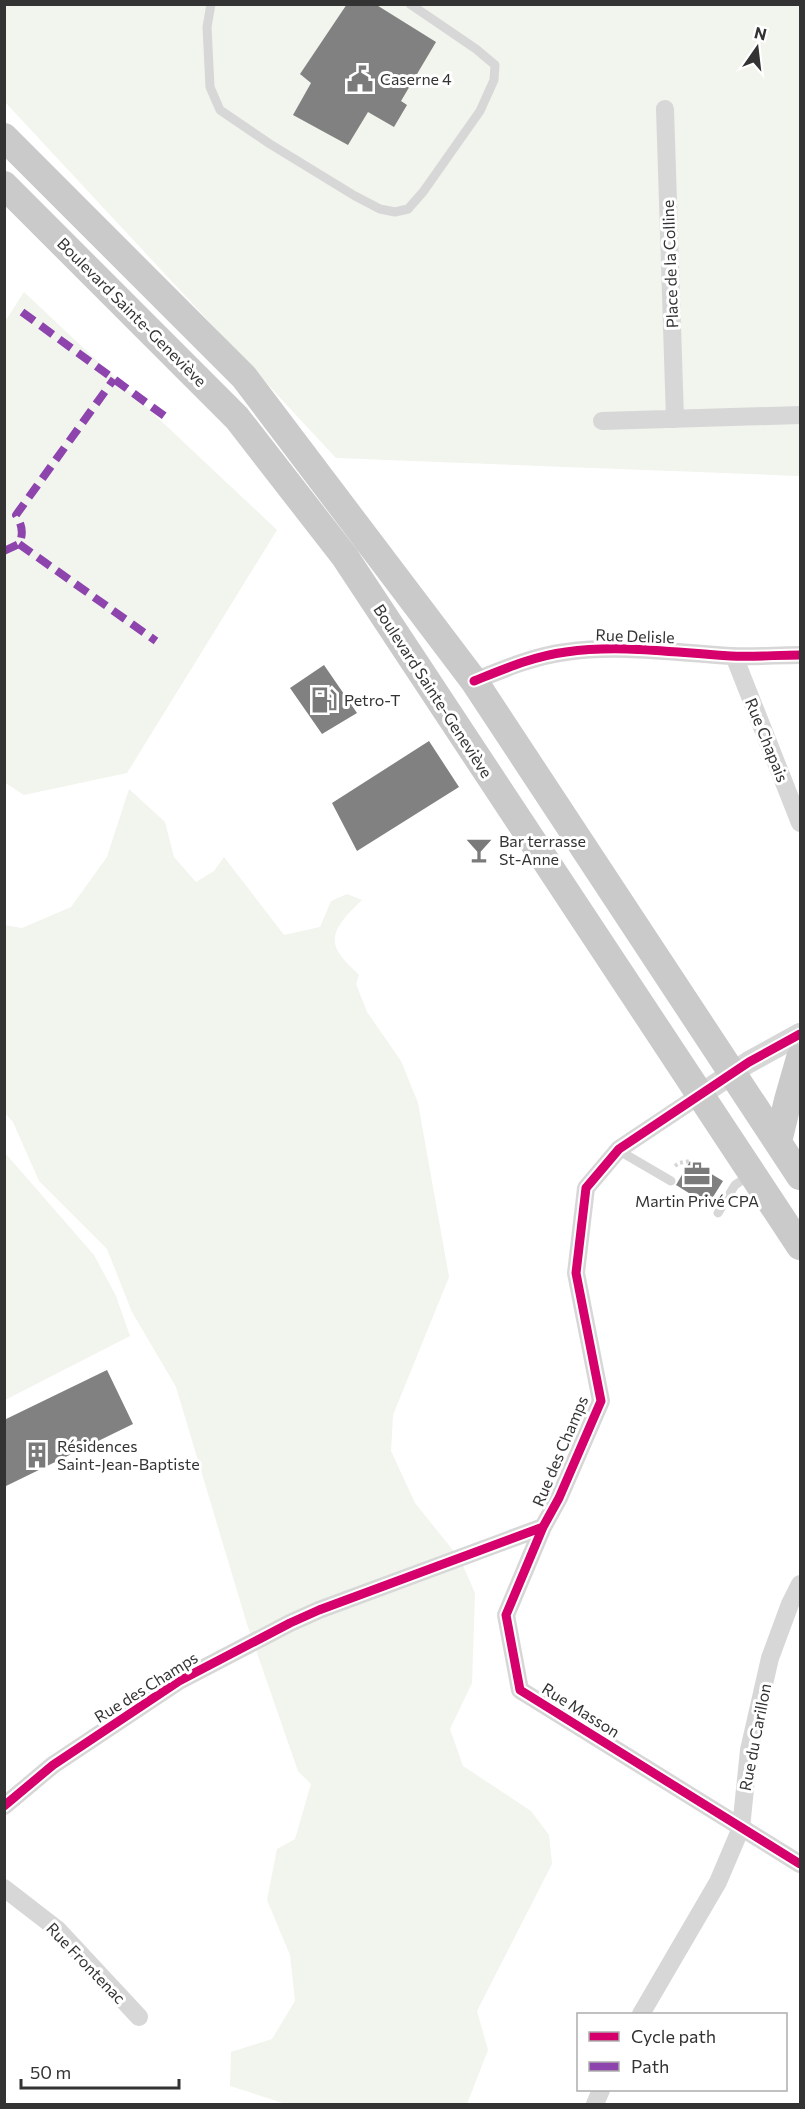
<svg xmlns="http://www.w3.org/2000/svg" width="805" height="2109" font-family="Commissioner,sans-serif">
	<style>
		.green { fill: #f1f5ed }
		.building { fill: #818181 }
		.lines { fill: none; stroke-linecap: round; stroke-linejoin: round }
		.path { stroke: #d6d6d6; stroke-width: 4; stroke-dasharray: 3 3; stroke-linecap: butt }
		.service { stroke: #d7d7d7; stroke-width: 9 }
		.minor { stroke: #d7d7d7; stroke-width: 18 }
		.tertiary { stroke: #d7d7d7; stroke-width: 22 }
		.primary { stroke: #cacaca; stroke-width: 28 }
		.quiet { stroke: #8e44ad; stroke-width: 8; stroke-dasharray: 15 8; stroke-linecap: butt }
		.cycleway-casing { stroke: #fff; stroke-width: 13 }
		.cycleway { stroke: #d6006c; stroke-width: 9 }
		.labels { text-anchor: middle; stroke-width: 6; stroke-linejoin: round; paint-order: stroke }
		.poi-label { font-size: 16px; fill: #333; stroke: #fff; text-anchor: start }
		.street-label { font-size: 16px; fill: #333; stroke: #fff }
	</style>
	<rect width="100%" height="100%" fill="#fff"/>
	<path class="green" d="M5 5H800V476L336 458 5 102Z
		M24 292 277 530 127 773 24 795 4 782V323Z
		M129 789 165 822 174 857 196 882 214 871 224 857 284 935 320 927 331 901 347 894 362 900C349 913 325 933 339 953 344 961 352 968 359 975L356 984 367 1012 401 1061 418 1103 449 1277 393 1415 391 1451 415 1503 460 1559 475 1593 472 1683 450 1729 463 1766 531 1811 549 1835 552 1864 477 2011 488 2050 467 2104H286L230 2086 231 2052 272 2039 295 2001 290 1955 267 1900 277 1849 295 1839 311 1784 298 1771 247 1624 176 1387 132 1312 107 1249 39 1181 13 1122 5 1113 4 925 22 928 71 907 107 857Z
		M5 1153 94 1255 116 1296 130 1336 5 1400Z"/>
	<path class="building" d="M347 4H375L436 42 401 101 407 105 394 127 368 112 348 145 293 115 311 83 300 74Z
		M324 665 357 713 322 734 290 688Z
		M429 741 459 787 357 851 332 803Z
		M690 1161 723 1181 708 1205 676 1185Z
		M107 1370 133 1424 4 1487V1420Z"/>
	<g class="lines">
		<path class="path" d="M675 1166 679 1163 690 1161 701 1167"/>
		<path class="service" d="M211 4 207 27 210 87 220 110 270 144 355 196 380 209 395 212 408 209 423 192 480 111 494 80 495 65 476 49 410 4
			M619 1149 623 1153 671 1181
			M718 1213 735 1185 750 1175"/>
		<path class="minor" d="M665 109 675 419
			M602 421 800 415
			M734 656 800 823
			M474 681C504 669 534 656 566 652 621 644 676 653 731 656 754 657 778 655 800 655
			M700 1095 619 1149 586 1188 576 1273 601 1401 559 1498 543 1527 506 1615 520 1690 800 1864
			M4 1806 53 1765 179 1681 290 1623 319 1610 543 1527
			M4 1888 57 1929 139 2017
			M641 2014 718 1882 741 1828 749 1750 770 1658 790 1604 800 1584
			M595 2104 601 2090"/>
		<path class="tertiary" d="M700 1095 749 1062 800 1034"/>
		<path class="primary" d="M4 137 244 377 474 681 800 1176
			M4 185 237 418 345 557 800 1246
			M778 1142 788 1100 800 1058"/>
		<path class="quiet" d="M22 312 170 420
			M19 544 156 641
			M4 551 19 544C24 533 22 525 16 515L114 379"/>
		<g class="cycleway-casing">
			<path id="cycleway" d="M474 681C504 669 534 656 566 652 621 644 676 653 731 656 754 657 778 655 800 655
				M800 1034 749 1062 619 1149 586 1188 576 1273 601 1401 559 1498 543 1527 506 1615 520 1690 800 1864
				M4 1806 53 1765 179 1681 290 1623 319 1610 543 1527"/>
		</g>
		<use href="#cycleway" class="cycleway"/>
	</g>
	<defs>
		<g id="civic-bare" transform="scale(2.07)"><path d="M-.6-6.5H3V-4.5H.6V-3L4-1V1h2V6H-6V1h2V-1L-.6-3ZM-1.2 2.5V6h2.4V2.5Z" fill="#7a7a7a" stroke="#fff" stroke-width="2.5" paint-order="stroke"/></g>
		<g id="fuel-bare" transform="scale(2.07)"><path d="M-5.5-6h7V0h2V4h1.3V-2.5L3-4.5l.8-.8L6-3V5H2.5V1h-1V6h-7ZM-4.2-4.7v3.2H.2V-4.7Z" fill="#7a7a7a" stroke="#fff" stroke-width="2.5" paint-order="stroke"/></g>
		<g id="bar-bare" transform="scale(2.07)"><path d="M-6-5H6L.8 .8V4.5H3.5V6h-7V4.5H-.8V.8Z" fill="#7a7a7a" stroke="#fff" stroke-width="2.5" paint-order="stroke"/></g>
		<g id="office-bare" transform="scale(2.07)"><path d="M-6-3h4V-5.5h4V-3h4V5H-6ZM-1-4.5V-3h2v-1.5ZM-6 0V1H6V0Z" fill="#7a7a7a" stroke="#fff" stroke-width="2.5" paint-order="stroke"/></g>
		<g id="building-bare" transform="scale(2.07)"><path d="M-4-6H4V6H1V3H-1V6H-4ZM-2.5-4.3h1.7v1.8h-1.7ZM.8-4.3h1.7v1.8H.8ZM-2.5-1h1.7V.8h-1.7ZM.8-1h1.7V.8H.8Z" fill="#7a7a7a" stroke="#fff" stroke-width="2.5" paint-order="stroke"/></g>
	</defs>
	<g fill-rule="evenodd">
		<use href="#civic-bare" x="360" y="79"/>
		<use href="#fuel-bare" x="324" y="700"/>
		<use href="#bar-bare" x="479" y="850"/>
		<use href="#office-bare" x="697" y="1174"/>
		<use href="#building-bare" x="37" y="1455"/>
	</g>
	<g class="labels">
		<g class="poi-label">
			<text x="380" y="85">Caserne 4</text>
			<text x="344" y="706">Petro-T</text>
			<text x="499" y="847">Bar terrasse<tspan x="499" dy="18">St-Anne</tspan></text>
			<text x="697" y="1207" text-anchor="middle">Martin Privé CPA</text>
			<text x="57" y="1452">Résidences<tspan x="57" dy="18">Saint-Jean-Baptiste</tspan></text>
		</g>
		<g class="street-label">
			<text transform="translate(670 264) rotate(-92)" y="6">Place de la Colline</text>
			<text transform="translate(132 312) rotate(45)" y="6">Boulevard Sainte-Geneviève</text>
			<text transform="translate(635 636) rotate(2)" y="6">Rue Delisle</text>
			<text transform="translate(433 691) rotate(57)" y="6">Boulevard Sainte-Geneviève</text>
			<text transform="translate(767 740) rotate(68)" y="6">Rue Chapais</text>
			<text transform="translate(560 1451) rotate(-67)" y="6">Rue des Champs</text>
			<text transform="translate(146 1687) rotate(-32)" y="6">Rue des Champs</text>
			<text transform="translate(581 1710) rotate(32)" y="6">Rue Masson</text>
			<text transform="translate(755 1737) rotate(-79)" y="6">Rue du Carillon</text>
			<text transform="translate(86 1963) rotate(46)" y="6">Rue Frontenac</text>
		</g>
	</g>
	<rect width="805" height="2109" fill="none" stroke="#333333" stroke-width="12"/>
	<rect x="577" y="2013" width="210" height="78" fill="#ffffff" stroke="#adadad" stroke-width="1.5"/>
	<rect x="589" y="2032" width="30" height="9" fill="#d6006c" stroke="#adadad" stroke-width="1.5"/>
	<text x="631" y="2043" font-size="18" fill="#333333">Cycle path</text>
	<rect x="589" y="2062" width="30" height="9" fill="#8e44ad" stroke="#adadad" stroke-width="1.5"/>
	<text x="631" y="2073" font-size="18" fill="#333333">Path</text>
	<g transform="translate(757 48) rotate(14)" stroke="#ffffff" stroke-width="4.5" paint-order="stroke">
	<path d="M0-4.5L10 22L0 15L-10 22Z" fill="#333333"/>
	<text y="-9" font-size="16" font-weight="bold" text-anchor="middle" fill="#333333">N</text>
	</g>
	<path d="M21 2079v9h158v-9" fill="none" stroke="#333333" stroke-width="3"/>
	<text x="30" y="2079" font-size="18" fill="#333333" stroke="#ffffff" stroke-width="4.5" paint-order="stroke">50 m</text>
</svg>
